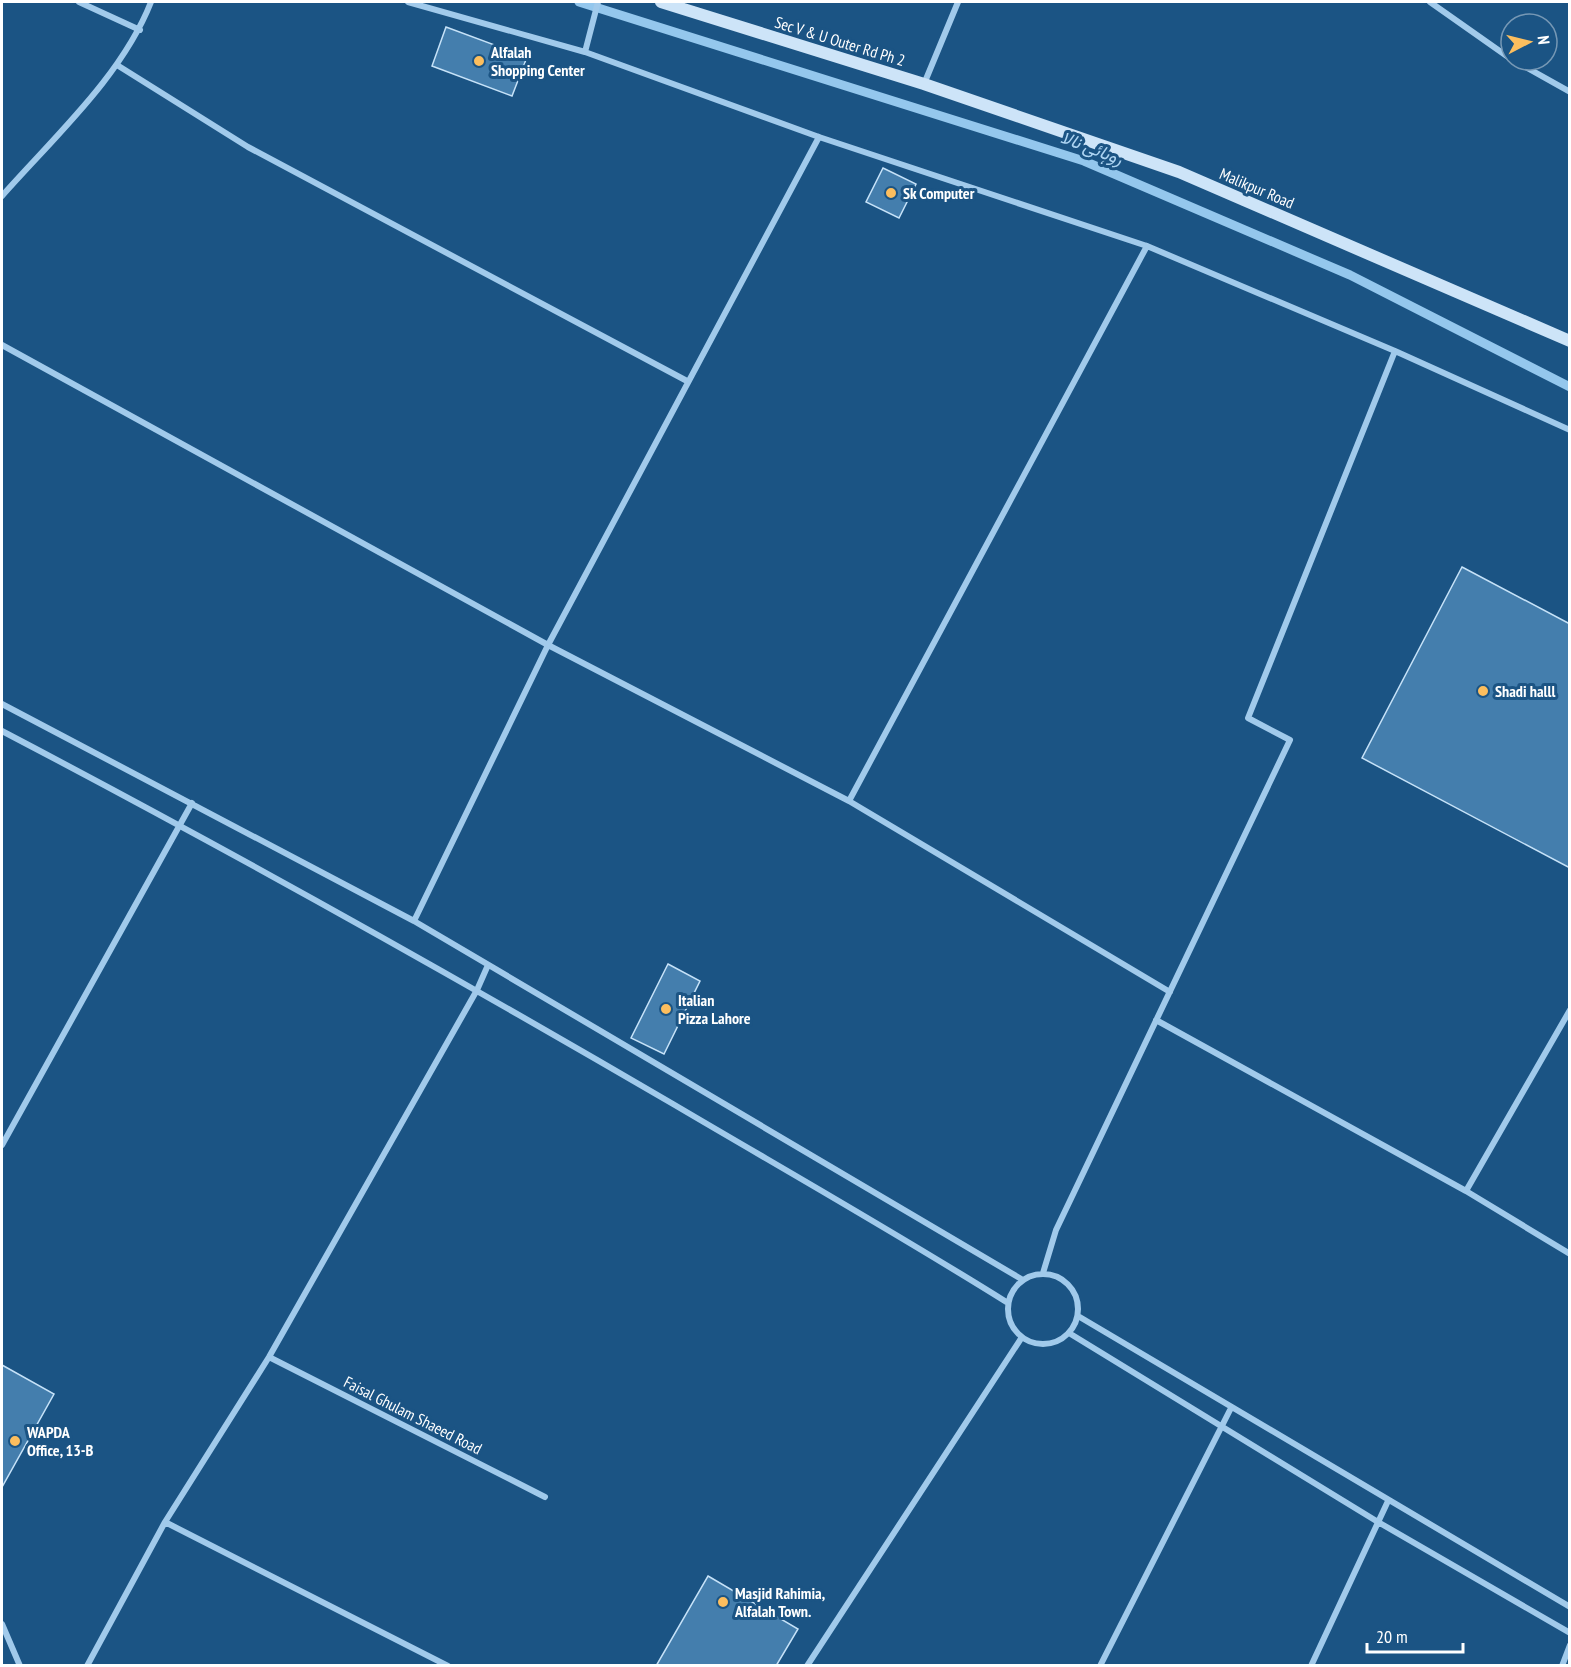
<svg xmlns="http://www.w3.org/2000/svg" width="1571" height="1667" font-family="'PT Sans Narrow',Vazirmatn,sans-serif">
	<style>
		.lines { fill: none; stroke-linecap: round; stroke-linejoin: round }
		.stream { stroke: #94c7ed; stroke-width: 9 }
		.building { fill: #447ead; stroke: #c6e2f8; stroke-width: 1.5 }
		.street { stroke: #a1caeb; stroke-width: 6 }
		.secondary { stroke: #cde4f8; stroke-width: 12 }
		.poi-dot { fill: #fcbe5e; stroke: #1b5484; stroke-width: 2 }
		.labels { text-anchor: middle; stroke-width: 6; stroke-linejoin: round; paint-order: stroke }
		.street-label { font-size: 16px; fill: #fff; stroke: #1b5484 }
		.poi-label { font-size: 16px; font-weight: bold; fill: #fff; stroke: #1b5484; text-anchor: start }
		.water-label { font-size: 18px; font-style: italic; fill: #add4f2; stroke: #1b5484 }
	</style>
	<rect width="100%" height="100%" fill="#1b5484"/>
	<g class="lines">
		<path class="stream" d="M579 2 1084 161 1350 275 1570 387"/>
	</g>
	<path class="building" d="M446 27 527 57 512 96 432 66Z
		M883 168 916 184 899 218 866 202Z
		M1462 567 1570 624V868L1362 758Z
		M668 964 700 981 664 1054 631 1038Z
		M2 1365 54 1394 2 1487Z
		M708 1576 798 1629 776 1666H656Z"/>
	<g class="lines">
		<path class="street" d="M79 2 140 30
			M408 2 585 52 819 137 1147 246 1395 351 1570 430
			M1430 2 1511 59
			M585 52 598 2
			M1513 60 1570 92
			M117 65 248 147 687 381
			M924 84 958 2
			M2 196C54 137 122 76 151 2
			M2 345 548 645 849 801 1170 992
			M2 704 414 921 1023 1280
			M2 731C229 850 452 975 673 1104 785 1170 898 1234 1008 1303
			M849 801 1147 246
			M414 921 548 645 819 137
			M1156 1020 1466 1191 1570 1254
			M2 1145 192 803
			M1466 1191 1570 1010
			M1043 1273 1056 1230 1290 740 1248 718 1395 351
			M1008 1309a35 35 0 1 1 70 0a35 35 0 1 1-70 0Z
			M1078 1316 1570 1607
			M1069 1333 1378 1522 1570 1633
			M269 1357 545 1497
			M165 1522 448 1666
			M2 1624 20 1666
			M87 1666 165 1522 269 1357 477 990 488 965
			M807 1666 1022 1337
			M1100 1666 1231 1408
			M1311 1666 1388 1501
			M1562 1666 1570 1645"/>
		<path class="secondary" d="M661 2 924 84 1179 172 1570 341"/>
	</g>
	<g class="poi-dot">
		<circle cx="479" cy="61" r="6"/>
		<circle cx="891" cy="193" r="6"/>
		<circle cx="1483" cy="691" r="6"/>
		<circle cx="666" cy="1009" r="6"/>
		<circle cx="15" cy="1441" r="6"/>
		<circle cx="723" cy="1602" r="6"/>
	</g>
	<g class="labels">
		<g class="street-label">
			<text transform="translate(840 41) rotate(17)" y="6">Sec V &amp; U Outer Rd Ph 2</text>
			<text transform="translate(1257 188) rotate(23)" y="6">Malikpur Road</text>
			<text transform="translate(413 1415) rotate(27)" y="6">Faisal Ghulam Shaeed Road</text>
		</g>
		<g class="poi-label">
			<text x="491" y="58">Alfalah<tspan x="491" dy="18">Shopping Center</tspan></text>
			<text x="903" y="199">Sk Computer</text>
			<text x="1495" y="697">Shadi halll</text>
			<text x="678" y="1006">Italian<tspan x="678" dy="18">Pizza Lahore</tspan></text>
			<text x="27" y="1438">WAPDA<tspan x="27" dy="18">Office, 13-B</tspan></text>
			<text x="735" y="1599">Masjid Rahimia,<tspan x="735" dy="18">Alfalah Town.</tspan></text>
		</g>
		<g class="water-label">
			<text transform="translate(1092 148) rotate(21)" y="6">روہائی نالا</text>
		</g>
	</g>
	<rect width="1571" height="1667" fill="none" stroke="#ffffff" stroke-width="6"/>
	<g transform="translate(1529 42) rotate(83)"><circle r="28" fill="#1b5484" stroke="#7698b5" stroke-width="1.5"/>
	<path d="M0-4.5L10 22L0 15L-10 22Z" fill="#fcbe5e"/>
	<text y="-9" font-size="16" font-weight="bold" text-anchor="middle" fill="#ffffff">N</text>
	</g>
	<path d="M1367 1643v9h96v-9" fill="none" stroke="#ffffff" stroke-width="3"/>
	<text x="1376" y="1643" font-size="18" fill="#ffffff" stroke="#1b5484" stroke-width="4.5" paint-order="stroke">20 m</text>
</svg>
